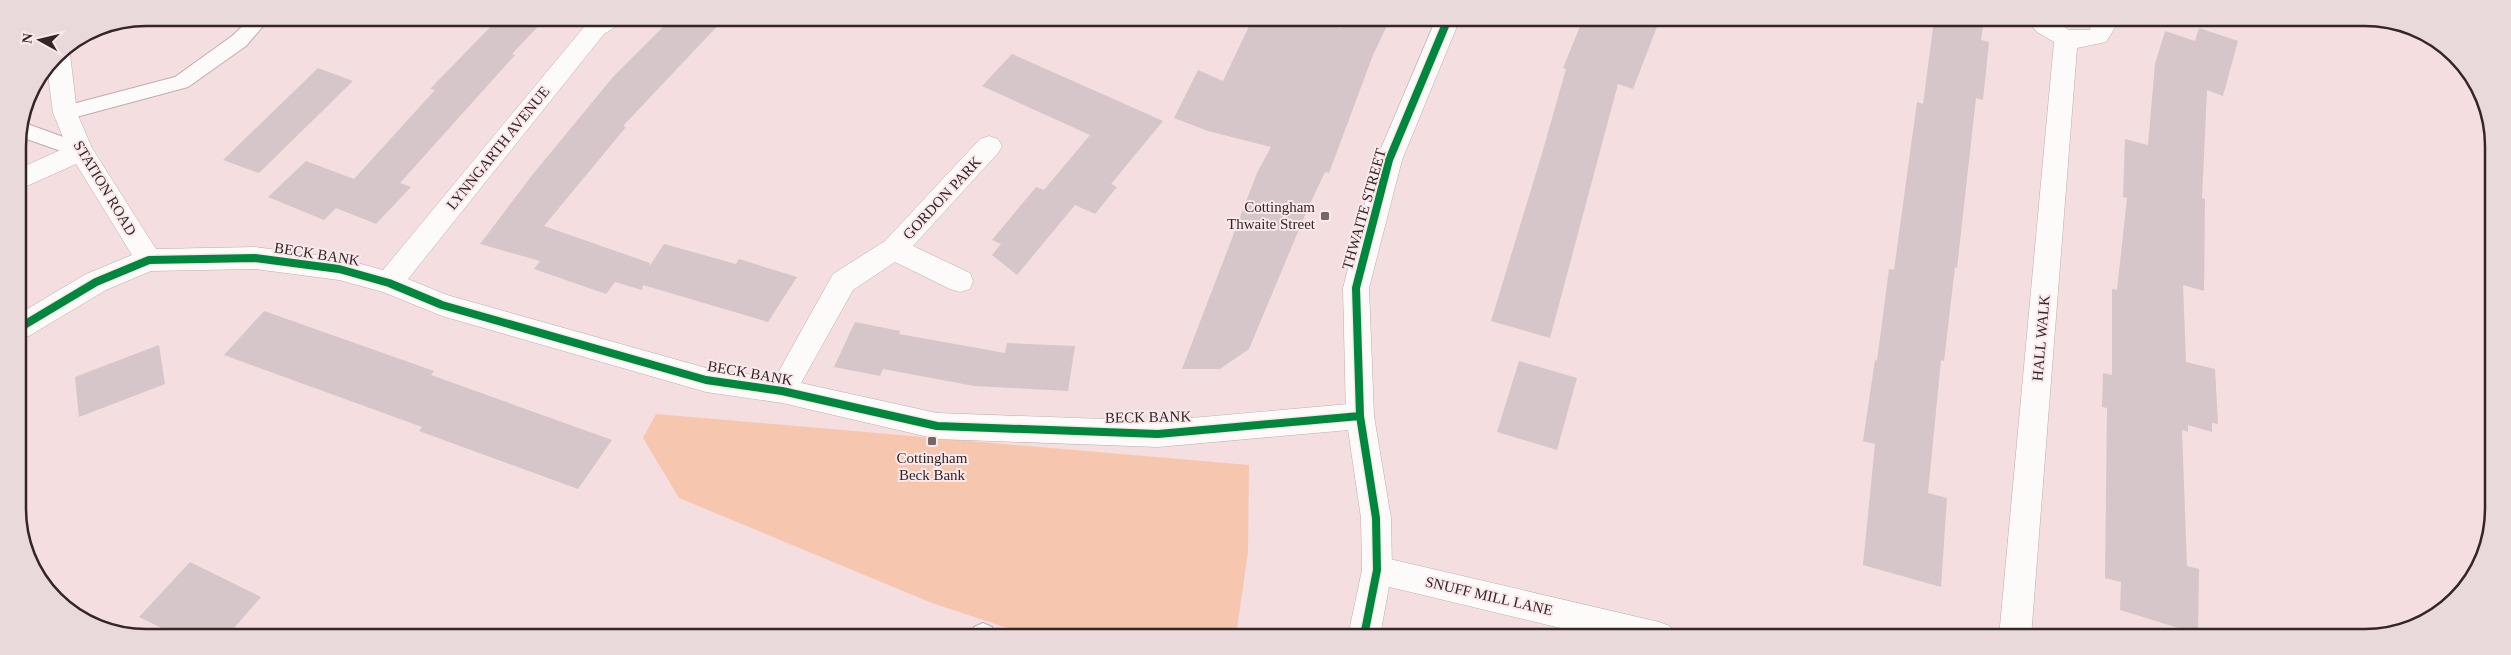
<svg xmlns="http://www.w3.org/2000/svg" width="2511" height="655" font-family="Georgia,serif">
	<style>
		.green { fill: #f7c6af }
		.building { fill: #d6c5c9 }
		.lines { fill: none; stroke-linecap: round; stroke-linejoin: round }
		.lane-casing { stroke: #beadaf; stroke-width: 2 }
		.street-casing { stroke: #beadaf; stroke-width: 1 }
		.secondary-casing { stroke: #beadaf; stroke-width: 1 }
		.lane { fill: #fdfafa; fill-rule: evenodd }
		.street { fill: #fdfafa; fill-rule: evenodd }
		.secondary { fill: #fdfafa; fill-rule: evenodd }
		.cycleway-casing { stroke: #fae9eb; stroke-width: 11 }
		.cycleway { stroke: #00873e; stroke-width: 8 }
		.poi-dot { fill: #776668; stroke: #fae9eb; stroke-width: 2 }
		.labels { text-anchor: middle; stroke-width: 4; stroke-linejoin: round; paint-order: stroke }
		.street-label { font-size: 15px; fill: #342527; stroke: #fae9eb }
		.poi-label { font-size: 15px; fill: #342527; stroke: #fae9eb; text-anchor: end }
		.rim { fill: none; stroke: #342527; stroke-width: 2.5 }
	</style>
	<rect width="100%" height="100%" fill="#f4dee0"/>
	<path class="green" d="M656 414 1249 465 1248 552 1236 636H1032L932 603 679 498 643 438Z"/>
	<path class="building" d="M499 18H546L512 54 515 55 400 183 411 187 376 224 336 208 324 220 268 197 306 161 354 179 435 90 430 89Z
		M672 18H725L623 126 626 127 544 226 650 263 649 267 664 244 736 264 739 259 797 277 768 322 643 285 642 290 615 282 606 294 534 269 540 261 480 244 533 174 613 77Z
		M1273 19H1306L1341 28 1345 19H1390L1373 55 1329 173 1325 172 1308 208 1249 349 1220 369H1182L1257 173 1271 147 1208 131 1174 118 1198 70 1223 81 1251 22 1269 26Z
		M1583 19H1660L1633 89 1618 84 1550 338 1491 321 1543 150 1566 69 1563 68Z
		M1934 20H1984L1981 40 1989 42 1983 100 1976 98 1957 268 1955 267 1944 361 1941 360 1928 493 1947 498 1941 587 1863 565 1875 444 1863 441 1875 360 1877 361 1889 269 1894 270 1917 102 1923 104Z
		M2199 28 2238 41 2223 96 2207 90 2202 198 2205 199 2204 291 2183 285 2186 362 2215 369 2218 424 2212 423V432L2188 425V432L2182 430 2187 566 2199 569 2198 634 2120 610 2121 582 2105 578 2107 408 2102 407 2103 373 2112 375V289L2117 290 2127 198 2123 197 2125 139 2148 145 2155 64 2165 31 2195 41Z
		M1012 54 1163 121 1111 184 1117 187 1095 214 1075 205 1017 275 992 255 1001 244 992 240 1036 187 1044 190 1090 135 982 86Z
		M318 68 353 81 259 173 223 160Z
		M264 311 434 371 431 375 612 440 578 489 419 431 422 427 224 355Z
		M855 322 900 331 899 334 1005 353 1007 343 1075 346 1068 391 974 386 883 369 880 376 834 367Z
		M159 345 165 384 79 417 75 377Z
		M1519 361 1577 378 1557 450 1497 432Z
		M190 562 261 597 228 635H176L139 617Z"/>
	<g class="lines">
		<g class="lane-casing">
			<path id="lane" d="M251 18H270L246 46 188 87 65 120 58 118 55 113 58 108 65 106 175 77 232 36Z
				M22 122 88 146 91 151 88 156 81 158 18 136Z
				M983 623 992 627 995 636H971L974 627Z"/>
		</g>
		<g class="street-casing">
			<path id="street" d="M594 18H624L620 24 604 34 408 279 447 295 706 368 775 378 833 274 885 241 980 139 989 136 998 139 1002 146 998 153 913 246 970 273 973 281 970 289 960 292 950 289 895 262 853 290 801 383 937 413 1158 421 1360 403 1370 407 1374 416 1370 425 1360 429 1158 447 937 439 782 403 706 392 442 316 383 292 339 280 255 269 151 271 106 290 29 336 19 340V314L86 274 132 255 76 164 18 190V169L67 147 53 113 47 67 56 55 67 48 70 54 77 113 92 148 156 249 255 247 339 258 383 270 588 22Z
				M2027 20H2053L2069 30H2090L2091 20H2115L2116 26 2106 42 2077 48 2031 637H1999L2054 42 2037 32Z
				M1377 556 1659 622 1670 626 1675 637 1594 636 1377 584 1366 580 1362 570 1366 560Z"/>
		</g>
		<g class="secondary-casing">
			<path id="secondary" d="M1436 19H1460L1402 160 1369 288 1374 416 1391 518 1392 570 1380 636H1348L1362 570 1361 518 1346 416 1343 288 1376 160Z"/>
		</g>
		<use href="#lane" class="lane"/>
		<use href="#street" class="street"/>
		<use href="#secondary" class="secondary"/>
		<g class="cycleway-casing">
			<path id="cycleway" d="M19 328 96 282 149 260 255 258 339 269 389 283 442 305 706 380 782 391 937 426 1158 434 1360 416
				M1364 636 1377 570 1376 518 1360 416 1356 288 1389 160 1448 19"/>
		</g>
		<use href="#cycleway" class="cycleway"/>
	</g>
	<g class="poi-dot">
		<rect x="1320" y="211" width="10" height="10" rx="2.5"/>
		<rect x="927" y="436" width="10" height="10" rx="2.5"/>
	</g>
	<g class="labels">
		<g class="street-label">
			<text transform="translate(498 148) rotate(-51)" y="5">LYNNGARTH AVENUE</text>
			<text transform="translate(105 188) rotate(59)" y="5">STATION ROAD</text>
			<text transform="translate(942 198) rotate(-47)" y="5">GORDON PARK</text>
			<text transform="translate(1364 209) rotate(-74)" y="5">THWAITE STREET</text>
			<text transform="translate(317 254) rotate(9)" y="5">BECK BANK</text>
			<text transform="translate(2041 338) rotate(-85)" y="5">HALL WALK</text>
			<text transform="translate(750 373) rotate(10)" y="5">BECK BANK</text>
			<text transform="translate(1148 417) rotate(-1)" y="5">BECK BANK</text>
			<text transform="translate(1489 596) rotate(13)" y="5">SNUFF MILL LANE</text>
		</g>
		<g class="poi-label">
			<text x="1315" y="212">Cottingham<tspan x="1315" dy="17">Thwaite Street</tspan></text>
			<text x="932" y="463" text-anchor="middle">Cottingham<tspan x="932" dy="17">Beck Bank</tspan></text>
		</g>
	</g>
	<path d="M0 0H2511V655H0ZM146 26H2365A120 120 0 0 1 2485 146V509A120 120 0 0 1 2365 629H146A120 120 0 0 1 26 509V146A120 120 0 0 1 146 26Z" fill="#ead9db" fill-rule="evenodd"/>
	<path class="rim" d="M146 26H2365A120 120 0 0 1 2485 146V509A120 120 0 0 1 2365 629H146A120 120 0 0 1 26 509V146A120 120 0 0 1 146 26Z"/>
	<g transform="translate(40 40) rotate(278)" stroke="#fae9eb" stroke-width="4" paint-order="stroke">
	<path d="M0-4L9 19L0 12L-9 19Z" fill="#342527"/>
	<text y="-8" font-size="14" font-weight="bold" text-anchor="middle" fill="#342527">N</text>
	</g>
</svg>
